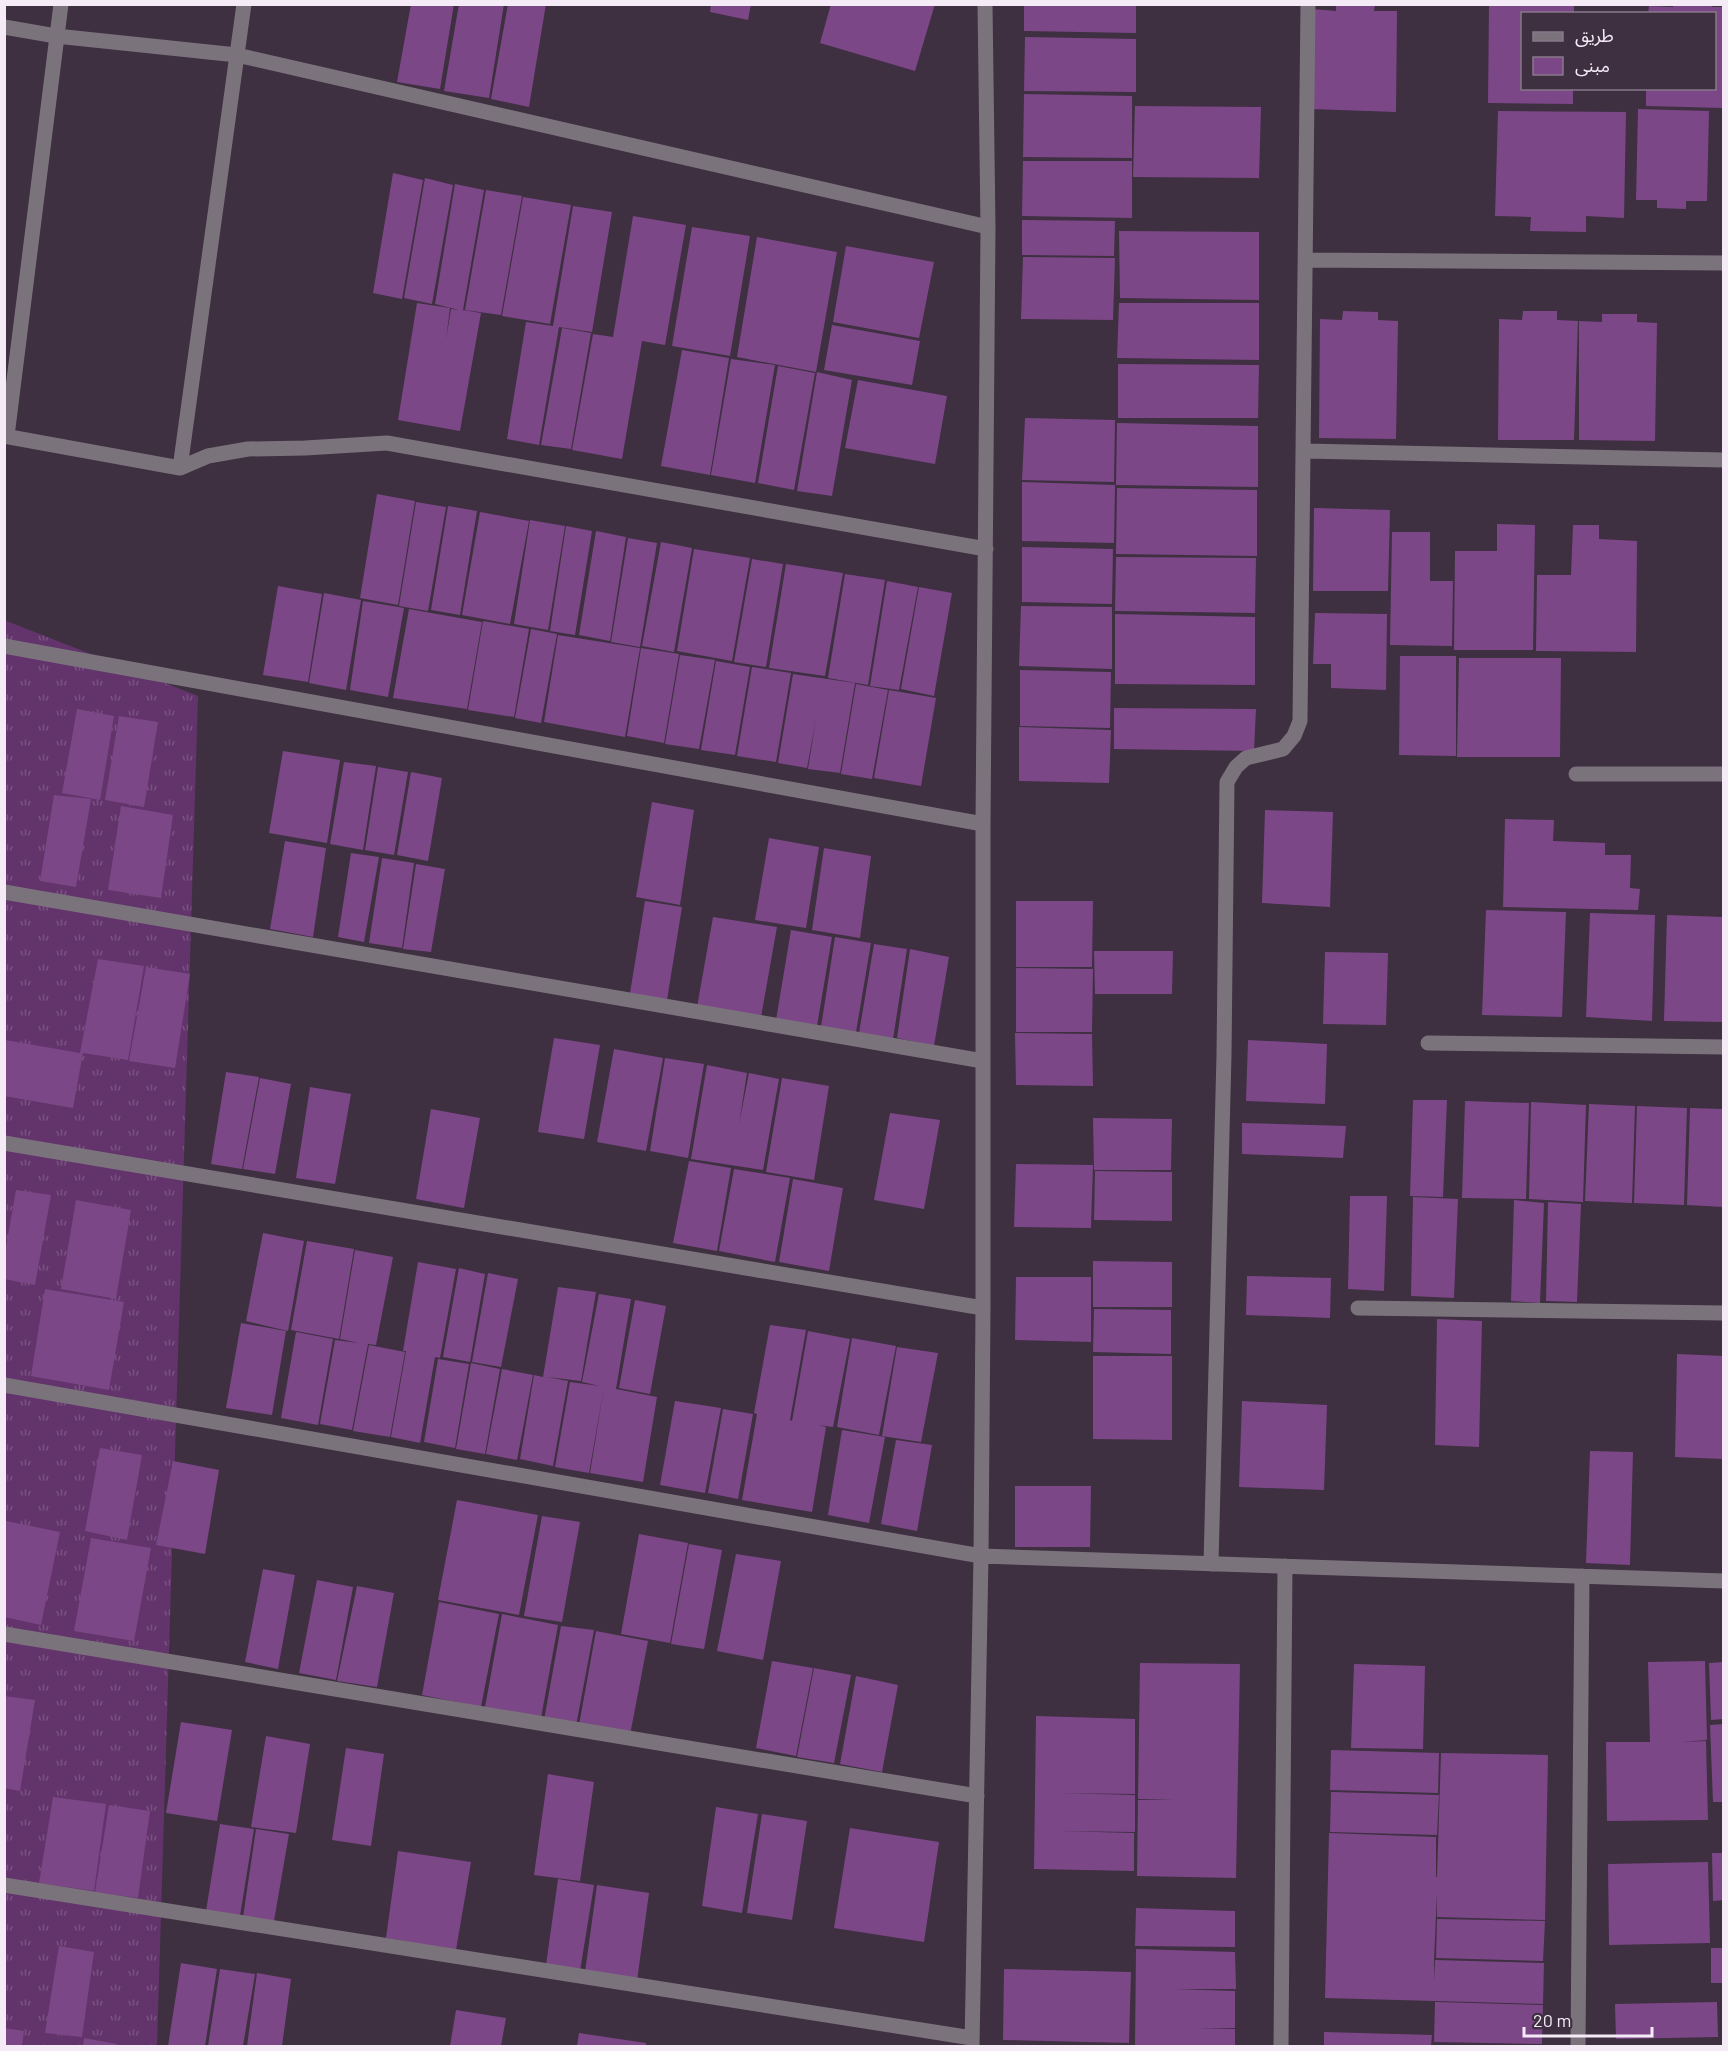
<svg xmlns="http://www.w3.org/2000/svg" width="1728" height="2051" font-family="Barlow,'Noto Sans Arabic',sans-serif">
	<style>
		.grass { fill: url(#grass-tufts) }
		.building { fill: #7c4787 }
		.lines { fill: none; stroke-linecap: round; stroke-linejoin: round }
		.minor { stroke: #7b737c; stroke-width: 15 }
	</style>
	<defs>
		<pattern id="grass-tufts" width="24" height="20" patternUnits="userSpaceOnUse" patternTransform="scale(1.5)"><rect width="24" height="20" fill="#62346b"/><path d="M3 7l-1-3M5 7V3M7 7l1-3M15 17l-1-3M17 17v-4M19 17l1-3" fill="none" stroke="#795281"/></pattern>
	</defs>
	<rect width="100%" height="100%" fill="#3e2f41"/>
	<path class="grass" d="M4 620 198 696 157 2046H5Z"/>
	<path class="building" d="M411 4H454L440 89 397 82Z
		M459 4H504L489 98 444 91Z
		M508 4H546L529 107 491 99Z
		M711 4H751L748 20 710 12Z
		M831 4H935L915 71 820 43Z
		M1024 4H1136V33L1024 31Z
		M1489 4 1574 5V14H1522V88H1573V104L1488 103Z
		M1673 4H1711L1712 7H1724V108L1646 106V88H1714V14H1648L1649 6 1673 7Z
		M1336 5H1375L1374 11H1397L1396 112 1311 109 1312 9 1336 11Z
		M1025 37 1136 39V92L1024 91Z
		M1024 94 1132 96V158L1023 157Z
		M1135 106 1261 107 1259 178 1133 177Z
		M1638 109 1709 111 1707 201H1686V209L1657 208V200H1636Z
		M1498 111 1626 112 1624 218 1586 216V232L1530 231 1531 217 1495 216Z
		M1023 161H1132V218L1022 216Z
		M393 173 423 180 402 299 373 293Z
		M425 178 453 185 432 304 404 298Z
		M455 184 484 190 463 310 481 313 460 431 398 420 417 303 450 308 446 340 451 309 459 310 435 304Z
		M486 190 522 196 501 315 465 310Z
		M523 197 571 205 550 324 502 316Z
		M573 206 612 212 592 332 559 327 539 445 507 439 526 322 553 326Z
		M633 216 686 225 665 345 642 341 622 459 572 450 593 334 613 337Z
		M1022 220 1115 221 1114 256 1022 255Z
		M692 227 750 236 730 356 672 346Z
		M1119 231 1259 232V300L1120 298Z
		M757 237 837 252 816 372 737 357Z
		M846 246 934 262 919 338 833 322Z
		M1023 257 1115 258 1113 320 1021 319Z
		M1119 303H1259V360L1117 358Z
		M1343 311 1378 312V320L1398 321 1396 439 1319 438 1320 319 1342 320Z
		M1523 311H1557V320L1578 321 1574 440H1498L1499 319 1522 320Z
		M1602 314H1637V322L1657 323 1655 441 1579 440V321L1602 322Z
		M832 325 920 341 912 385 824 370Z
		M562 328 591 333 571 449 541 445Z
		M682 350 729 358 710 475 661 466Z
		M731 359 775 365 755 483 711 475Z
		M1118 364 1259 365 1258 418H1118Z
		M778 366 815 373 794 490 758 483Z
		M817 372 852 380 832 496 797 491Z
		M858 380 947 396 935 464 845 448Z
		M1025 418 1115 420 1114 482 1022 480Z
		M1117 423 1258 426V487L1116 485Z
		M1022 482 1115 485 1114 543 1022 541Z
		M1117 488 1257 490V556L1116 554Z
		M377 494 415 501 398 605 360 598Z
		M416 502 446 507 428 611 399 606Z
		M448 506 477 511 460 615 431 610Z
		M1314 508 1390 510 1388 591H1313Z
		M480 512 529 521 510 624 462 615Z
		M530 520 565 526 548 630 514 624Z
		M1497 524 1535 525 1533 650H1454L1455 551H1497Z
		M1573 525H1599V539L1637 541 1636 652 1536 651 1537 575H1571Z
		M566 526 592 531 575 635 550 631Z
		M596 531 626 537 610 641 579 635Z
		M1392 532H1430V581H1453L1452 646 1390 645Z
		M628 538 657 543 640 647 611 642Z
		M661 542 692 548 674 652 642 646Z
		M1022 547 1113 549 1112 604 1022 602Z
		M694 549 750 558 732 661 677 651Z
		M1116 557 1256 558 1255 613 1115 611Z
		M752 559 783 564 766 667 734 662Z
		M786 564 843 573 825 676 769 668Z
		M845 574 885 580 868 685 828 678Z
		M887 581 918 587 899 690 870 686Z
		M278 586 322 594 308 682 263 675Z
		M919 587 952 593 934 696 901 689Z
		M324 593 361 600 346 690 309 683Z
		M363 601 404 608 388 697 350 690Z
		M1021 606 1112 607V669L1019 666Z
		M409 609 482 622 467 709 393 698Z
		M1315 613 1387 614 1386 690 1331 688V664H1313Z
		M1115 614 1255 617V685L1115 684Z
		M483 621 529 629 514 717 468 710Z
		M531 629 557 634 541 723 515 718Z
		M558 635 640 648 625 737 544 722Z
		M641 648 679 654 664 743 627 736Z
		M680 655 715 660 699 749 665 744Z
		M1400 656H1456V756L1399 755Z
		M1459 658H1561L1560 757H1457Z
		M716 661 750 667 735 755 701 750Z
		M752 667 791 673 776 762 737 756Z
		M1020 670 1111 672 1110 728 1020 726Z
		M793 674 855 683 840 773 808 769 816 719 807 768 778 763Z
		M856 684 888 690 872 779 841 774Z
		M889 690 936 698 921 786 874 778Z
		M1114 708 1256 709 1254 751 1114 749Z
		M77 709 114 716 100 800 62 793Z
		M119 716 158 722 144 807 105 800Z
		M1019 727 1111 730 1109 783 1019 781Z
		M283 751 340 760 327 843 269 833Z
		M344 762 376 766 363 850 330 844Z
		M378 767 408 772 394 855 365 850Z
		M411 772 442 778 428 861 397 855Z
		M54 795 91 799 76 887 40 881Z
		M652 802 694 810 680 905 636 897Z
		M121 806 173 815 161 898 108 890Z
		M1265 810 1333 812 1330 907 1262 903Z
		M1505 819 1554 820 1553 841 1605 843V855H1631L1630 888 1640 889 1638 910 1503 907Z
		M769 838 819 847 806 928 755 920Z
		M285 841 326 848 313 937 270 929Z
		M824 848 871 856 860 938 812 930Z
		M351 853 379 857 364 942 338 937Z
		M382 858 414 863 402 948 369 943Z
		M416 864 445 869 431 952 403 949Z
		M645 901 682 907 667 1000 630 993Z
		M1016 901H1093L1092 967H1016Z
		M1486 910 1566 912 1562 1017 1482 1015Z
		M1590 913 1655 915 1652 1021 1586 1017Z
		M1667 915 1724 917V1022L1664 1021Z
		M713 917 777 927 761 1017 697 1007Z
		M791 930 832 937 817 1026 776 1020Z
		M835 937 871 943 856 1032 821 1027Z
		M874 944 907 949 893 1039 859 1033Z
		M910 949 949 957 934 1046 897 1038Z
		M1094 951H1173L1172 994H1095Z
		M1325 952 1388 953 1386 1025 1323 1024Z
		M98 959 144 966 128 1060 83 1053 73 1108 4 1096 5 1040 80 1053Z
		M146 967 190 974 175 1068 129 1061Z
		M1016 968 1093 969 1092 1032H1016Z
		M1015 1033 1092 1034 1093 1086 1016 1085Z
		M554 1038 600 1045 584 1139 538 1132Z
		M1248 1040 1327 1044 1325 1104 1246 1101Z
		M614 1049 663 1058 646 1151 597 1142Z
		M665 1058 704 1064 688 1158 650 1151Z
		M707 1065 747 1073 739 1124 749 1073 779 1079 763 1170 691 1159Z
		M226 1072 259 1077 242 1169 211 1164Z
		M260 1078 291 1084 275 1174 243 1169Z
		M782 1078 829 1086 814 1180 766 1172Z
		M310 1087 351 1094 335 1184 296 1178Z
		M1413 1100H1447L1443 1197 1410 1196Z
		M1465 1101 1529 1103 1526 1199 1462 1198Z
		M1531 1102 1586 1105 1583 1202 1529 1199Z
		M1589 1104 1635 1106 1632 1203 1585 1201Z
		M1637 1106 1687 1108 1684 1205 1634 1203Z
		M1690 1108 1724 1109V1207L1687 1205Z
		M431 1109 480 1118 464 1208 416 1199Z
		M890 1113 940 1120 924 1209 874 1200Z
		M1093 1118 1172 1119 1171 1170H1094Z
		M1242 1123 1346 1126 1343 1158 1242 1154Z
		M689 1161 731 1168 717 1251 673 1243Z
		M1016 1164 1093 1165 1091 1228 1014 1227Z
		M734 1169 790 1178 775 1262 719 1251Z
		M1095 1171 1172 1172V1221L1094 1220Z
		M793 1179 843 1188 829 1271 779 1262Z
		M16 1190 51 1195 35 1285 4 1279V1258Z
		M1350 1196H1387L1384 1291 1348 1289Z
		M1413 1197 1458 1199 1454 1298 1411 1296Z
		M76 1200 131 1210 116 1299 61 1289Z
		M1514 1200 1544 1203 1540 1303 1511 1301Z
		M1548 1202 1581 1204 1577 1302 1546 1301Z
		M263 1233 304 1241 288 1331 246 1321Z
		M307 1241 354 1249 339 1339 291 1330Z
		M355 1250 393 1257 376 1345 368 1344 352 1430 320 1424 335 1340 359 1343 340 1339Z
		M1093 1261 1172 1262V1307H1093Z
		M418 1262 456 1269 440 1358 435 1357 420 1443 391 1437 406 1351H403Z
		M459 1268 485 1274 470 1362 443 1357Z
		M488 1273 518 1279 501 1367 472 1362Z
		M1247 1276 1331 1278 1330 1318 1246 1315Z
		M1016 1277H1091V1342L1015 1340Z
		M558 1287 596 1292 581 1381 547 1377 568 1381 553 1466 520 1459 534 1375 543 1377Z
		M45 1289 124 1302 109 1390 31 1376Z
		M599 1294 631 1299 616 1389 657 1397 643 1482 590 1473 604 1387 589 1473 555 1467 570 1382 600 1386 582 1382Z
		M635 1300 666 1306 650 1394 619 1388Z
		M1094 1309 1171 1310V1354L1093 1352Z
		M1437 1319 1482 1321 1479 1447 1435 1445Z
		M241 1323 286 1331 272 1415 226 1408Z
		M770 1325 806 1330 790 1420 792 1421 808 1331 850 1339 833 1427 818 1425 826 1427 812 1512 742 1500 757 1414 754 1413Z
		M296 1332 333 1339 318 1425 281 1418Z
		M852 1338 896 1346 879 1435 837 1427Z
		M369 1345 405 1352 390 1437 353 1431Z
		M897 1347 938 1353 921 1442 882 1436Z
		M1677 1354 1724 1356 1723 1459 1675 1457Z
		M1093 1356H1172V1440L1093 1439Z
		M438 1359 469 1364 455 1448 424 1442Z
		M471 1363 500 1369 485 1454 456 1449Z
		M502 1369 533 1375 517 1460 486 1454Z
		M675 1401 721 1408 705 1493 660 1485Z
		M1242 1401 1327 1405 1324 1490 1239 1487Z
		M723 1409 753 1414 738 1499 708 1493Z
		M842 1430 885 1437 869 1523 828 1515Z
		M896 1440 932 1445 917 1531 881 1524Z
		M100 1448 142 1455 127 1540 85 1531Z
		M1590 1451 1633 1452 1630 1565 1586 1563Z
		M173 1461 219 1470 205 1554 156 1545Z
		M1015 1486H1091L1090 1547H1015Z
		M457 1500 538 1515 519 1615 438 1600Z
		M542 1516 580 1522 562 1622 524 1616Z
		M6 1521 60 1532 41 1625 4 1617Z
		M639 1534 688 1543 670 1643 621 1634Z
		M91 1538 151 1548 134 1641 74 1631Z
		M689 1544 722 1550 704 1649 671 1644Z
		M736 1554 781 1561 763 1660 717 1651Z
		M263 1569 295 1575 278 1669 245 1662Z
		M317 1580 353 1587 336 1680 299 1673Z
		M357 1586 394 1593 377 1687 337 1681Z
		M439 1602 499 1614 481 1707 422 1695Z
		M502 1614 558 1625 541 1718 485 1707Z
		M561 1626 594 1630 576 1726 544 1720Z
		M596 1631 648 1641 630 1735 579 1725Z
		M772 1661 813 1668 796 1756 756 1748Z
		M1705 1661 1707 1740 1681 1742 1706 1741 1708 1820 1607 1821 1606 1742H1650L1648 1662Z
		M1724 1662V1719L1711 1720 1709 1663Z
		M1140 1663 1240 1664 1236 1878 1137 1876 1138 1800H1174L1138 1799Z
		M1354 1664 1425 1666 1423 1749 1351 1748Z
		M814 1668 851 1675 834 1763 797 1757Z
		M856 1676 898 1685 882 1772 840 1764Z
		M4 1696 35 1700 20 1791 4 1788Z
		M1036 1716 1135 1719V1794L1060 1793 1135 1795V1832L1059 1831 1134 1833V1871L1034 1869Z
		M181 1722 232 1730 217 1821 166 1813Z
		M1724 1724V1802H1713L1710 1725Z
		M266 1736 310 1744 296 1833 251 1827Z
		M346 1748 384 1754 371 1846 332 1840Z
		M1331 1750 1439 1753 1438 1793 1330 1790Z
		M1441 1753 1548 1755 1545 1920 1437 1917V1893L1434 1960V1981L1435 1960 1544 1963 1543 2004 1325 1998 1329 1833 1436 1837V1877H1437Z
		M548 1774 594 1782 580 1881 534 1875Z
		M1331 1792 1439 1795 1437 1835 1330 1832Z
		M53 1797 106 1804 94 1891 39 1883Z
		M109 1805 150 1811 138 1898 95 1892Z
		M716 1807 758 1814 742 1913 702 1906Z
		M762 1814 807 1821 792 1920 747 1913Z
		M220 1824 254 1829 240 1916 206 1911Z
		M850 1828 939 1842 924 1942 834 1928Z
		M256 1829 289 1834 274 1921 243 1917Z
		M398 1851 471 1862 456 1950 386 1938Z
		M1712 1853H1724V1900L1713 1901Z
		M1708 1862 1710 1943 1609 1945 1608 1864Z
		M558 1879 594 1885 580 1971 546 1965Z
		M597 1885 649 1893 637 1981 585 1972Z
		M1136 1908 1235 1911V1947L1135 1946Z
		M1437 1919 1545 1921 1543 1961 1436 1958Z
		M59 1946 94 1952 82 2037 45 2033Z
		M1711 1948H1724V1983H1711Z
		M1136 1949 1235 1952 1236 1989H1175L1235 1991V2028H1198L1235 2029V2046H1135Z
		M181 1963 217 1969 205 2046H168Z
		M220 1969 255 1974 243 2046H208Z
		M1004 1969 1131 1972 1129 2043 1003 2040Z
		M257 1973 291 1979 282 2046H247Z
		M1435 2002 1543 2005 1542 2044 1434 2042Z
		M1717 2002 1718 2037 1616 2039 1615 2004Z
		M456 2010 506 2018 501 2046H450Z
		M4 2028 24 2031 22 2046H4Z
		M1324 2032 1432 2035 1431 2046H1324Z
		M579 2033 646 2043V2046H577Z
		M84 2038 117 2044V2046H83Z"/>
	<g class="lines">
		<path class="minor" d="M4 27 56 36 237 55 988 227
			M1306 260 1724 263
			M4 436 180 468 208 456 248 449 305 448 387 443 986 549
			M7 436 61 4
			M1304 451 1724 460
			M180 468 244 4
			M4 646 983 824
			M1576 774H1724
			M4 892 983 1061
			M1428 1043 1724 1047
			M4 1143 983 1308
			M1358 1308 1724 1313
			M4 1385 981 1556 1724 1581
			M1211 1564 1224 1055 1227 782 1236 767 1246 758 1283 749 1294 736 1300 721 1308 4
			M4 1634 977 1796
			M4 1885 972 2038
			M972 2046 981 1556 983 1308V824L988 227 985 4
			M1281 2046 1285 1566
			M1578 2046 1582 1576"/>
	</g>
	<rect width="1728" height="2051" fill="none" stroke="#f5ebf7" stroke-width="12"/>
	<rect x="1521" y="12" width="195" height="78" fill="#3e2f41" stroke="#877a8a" stroke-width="1.5"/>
	<rect x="1533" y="32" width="30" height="9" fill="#7b737c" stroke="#877a8a" stroke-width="1.5"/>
	<text x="1575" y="42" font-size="18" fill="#f5ebf7">طريق</text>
	<rect x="1533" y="57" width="30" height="18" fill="#7c4787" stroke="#877a8a" stroke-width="1.5"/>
	<text x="1575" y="72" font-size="18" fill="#f5ebf7">مبنى</text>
	<path d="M1524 2027v9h128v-9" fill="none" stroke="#f5ebf7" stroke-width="3"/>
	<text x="1533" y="2027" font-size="18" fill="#f5ebf7" stroke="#3e2f41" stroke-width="4.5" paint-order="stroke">20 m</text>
</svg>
